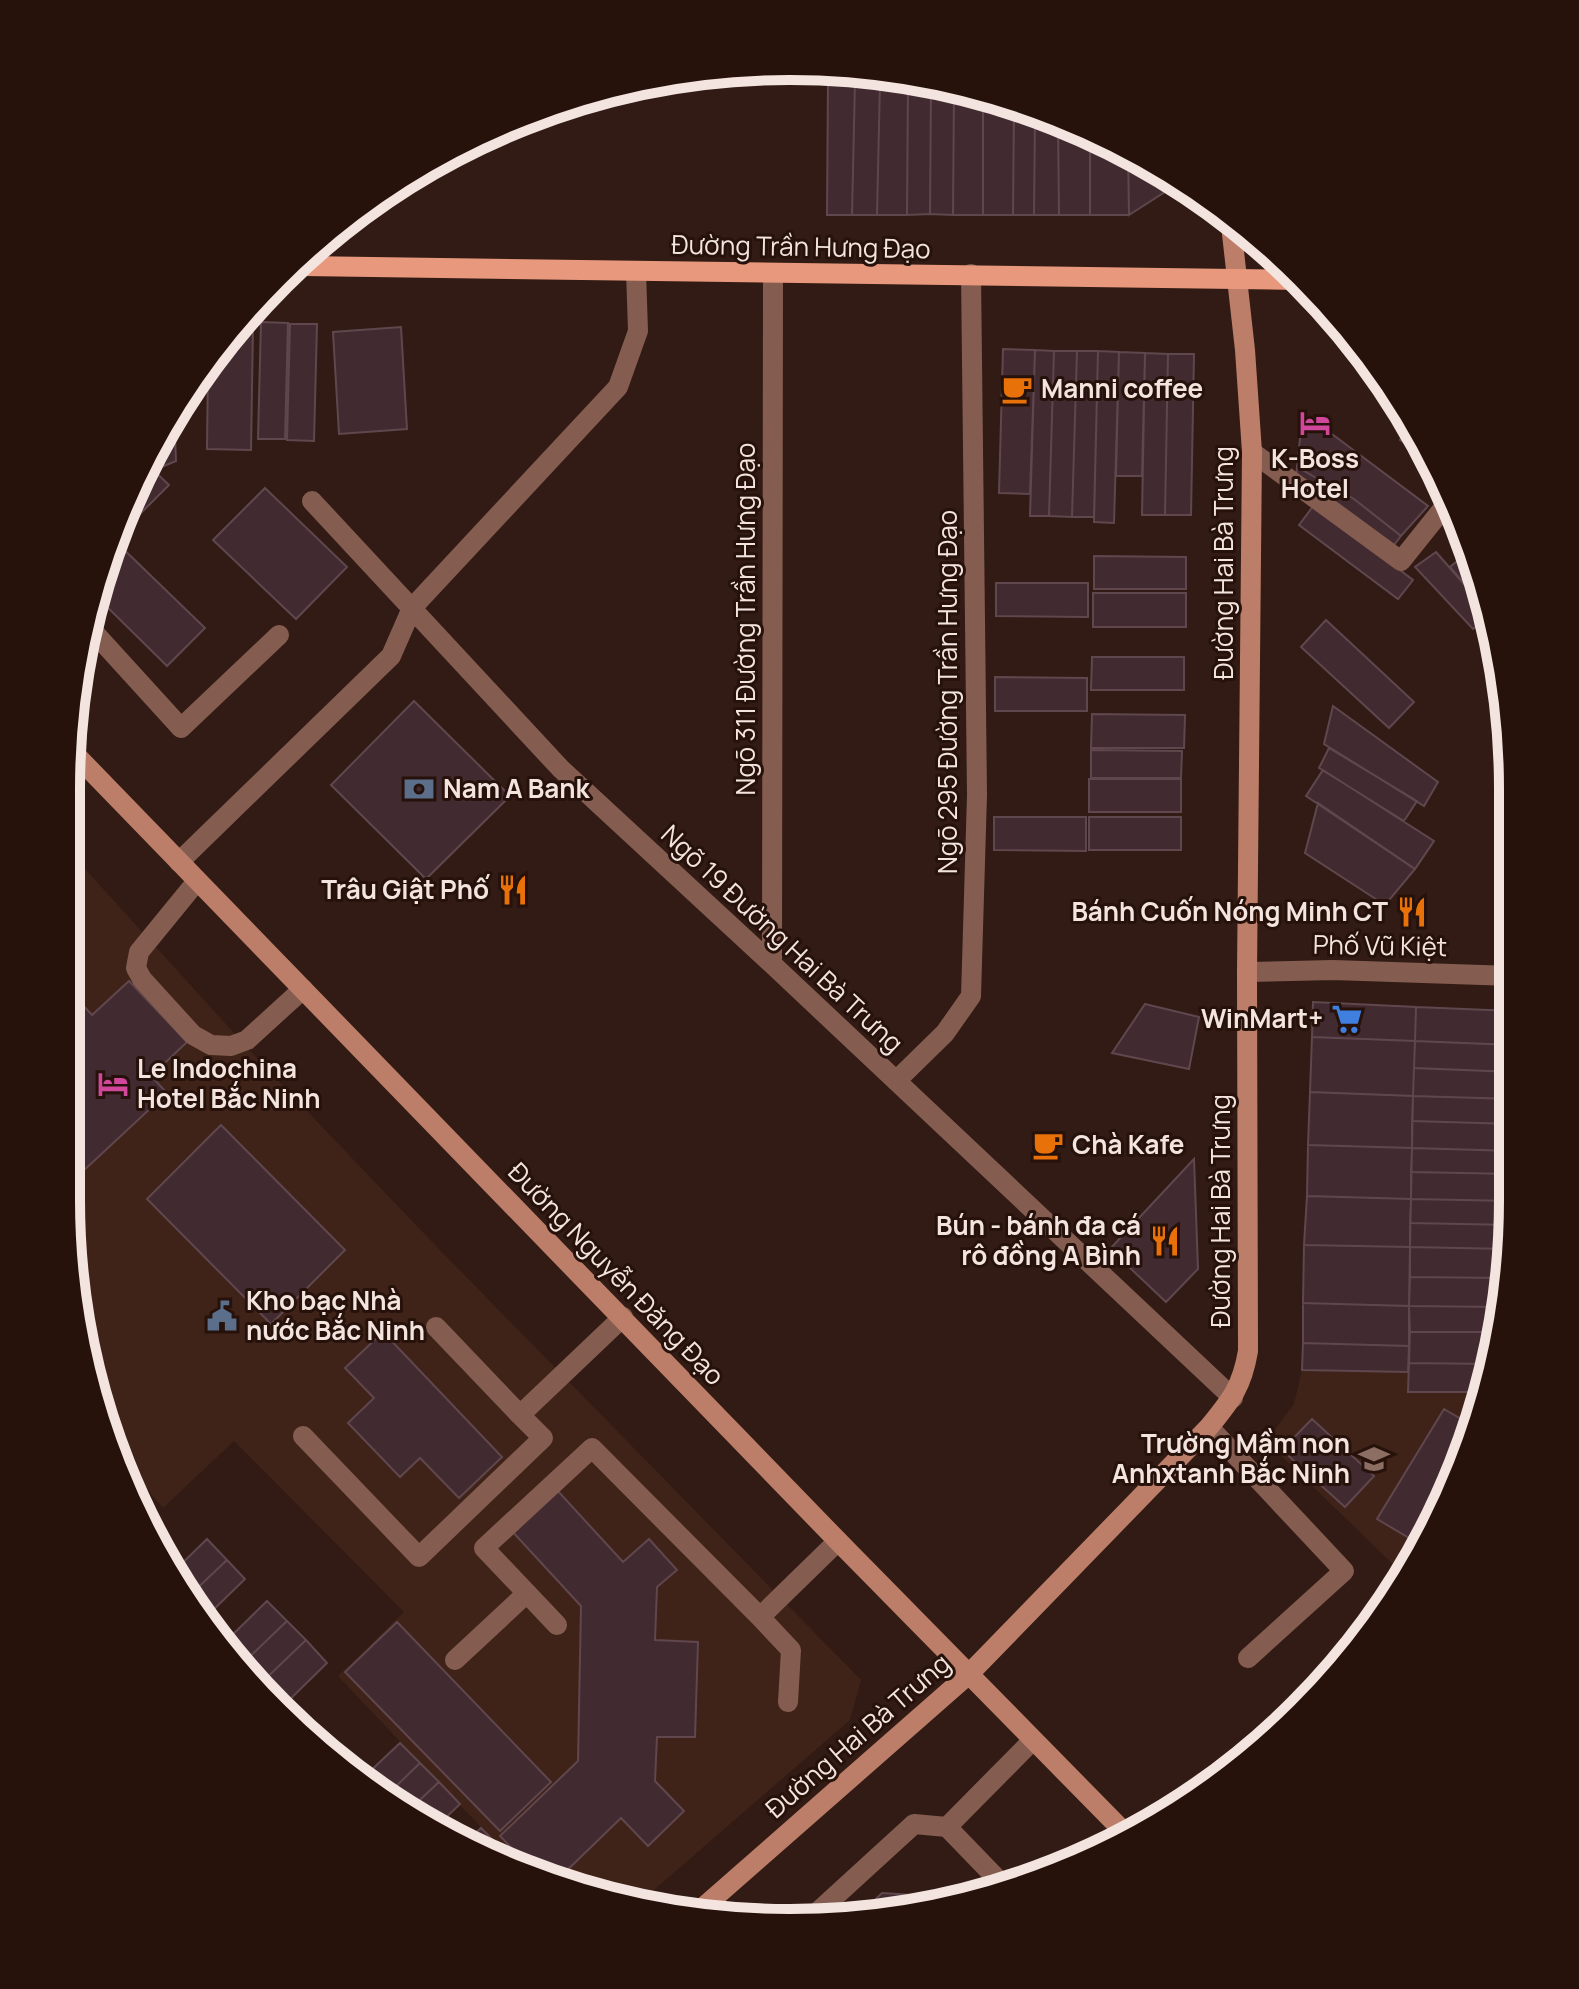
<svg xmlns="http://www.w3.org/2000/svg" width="1579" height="1989" font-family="Manrope,sans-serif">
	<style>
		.built { fill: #3f2318 }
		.building { fill: #422a31; stroke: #60474e; stroke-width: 2 }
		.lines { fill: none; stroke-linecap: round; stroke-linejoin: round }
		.lane { stroke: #845d50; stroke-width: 20 }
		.street { stroke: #845d50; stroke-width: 20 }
		.secondary { stroke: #bd7e69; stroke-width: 20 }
		.primary { stroke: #e8987c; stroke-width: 20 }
		.labels { text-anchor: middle; stroke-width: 6; stroke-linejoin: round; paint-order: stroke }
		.street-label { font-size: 26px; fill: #f3e4df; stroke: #26120b }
		.poi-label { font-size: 26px; font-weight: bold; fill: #f3e4df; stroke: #26120b; text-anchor: start }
		.rim { fill: none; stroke: #f3e4df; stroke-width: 10 }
	</style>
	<rect width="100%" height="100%" fill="#311b14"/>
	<path class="built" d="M67 849 263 1065 436 1246 861 1680 850 1720 639 1903 602 1898 514 1862 338 1676 404 1612 234 1441 163 1508 121 1459 91 1386 66 1200Z
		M1302 1370 1408 1372 1409 1392H1483L1458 1477 1405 1576 1266 1441 1294 1404Z"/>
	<path class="building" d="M828 79 855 81 852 215H827Z
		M855 81 880 82 877 215H852Z
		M880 82H908L907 215H877Z
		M908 82 931 83 930 214 907 215Z
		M931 83 954 87 953 215 930 214Z
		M954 87 983 93V215H953Z
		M983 93 1014 105 1013 215H983Z
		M1014 105 1035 113 1034 215H1013Z
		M1035 113 1058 121 1059 215H1034Z
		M1058 121 1090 133V215H1059Z
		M1090 133 1110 141 1128 152 1129 215H1090Z
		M1128 152 1168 177V190L1129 215Z
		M261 322 288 323 285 439H258Z
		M290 324H317L314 441 287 440Z
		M237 325H253L251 450 207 449 208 365Z
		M401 327 407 429 339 434 333 332Z
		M1003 349 1035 350 1030 494 999 493Z
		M1035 350 1054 351 1049 516H1030Z
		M1054 351H1077L1072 517 1049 516Z
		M1077 351H1098L1094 517H1072Z
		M1098 351 1119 352 1114 523 1094 522Z
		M1119 352 1145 353 1142 476H1116Z
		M1145 353 1168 354 1165 515H1142Z
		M1168 354H1194L1191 515H1165Z
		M1396 399 1411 421 1409 425 1388 410Z
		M174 412 176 461 159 468 150 457 163 427Z
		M1302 420 1332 434 1428 506 1401 536 1354 499 1297 467Z
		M1411 421 1416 428 1430 458 1400 440Z
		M147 464 169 485 114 540 205 628 167 666 97 597 105 557Z
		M1297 467 1354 499 1401 536 1390 550 1295 489Z
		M265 488 347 567 296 619 213 540Z
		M1314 505 1413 580 1398 599 1299 525Z
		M1451 505 1468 542 1444 512Z
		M1471 550 1475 557 1485 608 1450 567Z
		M1436 552 1485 608 1487 618 1473 629 1415 567Z
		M1094 556 1186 557V589H1094Z
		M996 583H1088V617L996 616Z
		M1093 593H1186V627H1093Z
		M1326 620 1414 702 1389 728 1301 647Z
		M1092 657H1184V690H1091Z
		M995 677 1087 678V711H995Z
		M414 701 510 796 426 879 331 785Z
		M1333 706 1438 782 1424 806 1324 744Z
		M1092 714 1185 715 1184 748H1091Z
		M1329 748 1417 801 1404 821 1319 768Z
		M1091 750 1182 751 1181 778H1091Z
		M1323 770 1434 841 1415 869 1306 796Z
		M1089 779H1181V812H1089Z
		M1318 803 1415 869 1385 905 1305 853Z
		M994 817H1086V851L994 850Z
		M1089 817H1181V850H1089Z
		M129 981 187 1042 151 1076 167 1093 66 1187 67 988 92 1015Z
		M1313 1002 1416 1007 1415 1041 1312 1037Z
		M1145 1004 1199 1017 1189 1069 1112 1053Z
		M1416 1007 1512 1011V1045L1415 1041Z
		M1312 1037 1415 1041 1413 1096 1310 1092Z
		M1415 1041 1512 1045 1513 1072 1414 1068Z
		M1414 1068 1513 1072V1099L1413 1096Z
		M1310 1092 1413 1096 1412 1148 1308 1145Z
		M1413 1096 1513 1099V1124L1412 1121Z
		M1412 1121 1513 1124V1151L1412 1148Z
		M221 1125 345 1250 271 1324 147 1199Z
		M1308 1145 1412 1148 1411 1199 1307 1196Z
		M1412 1148 1513 1151V1174L1411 1172Z
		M1194 1159 1198 1269 1166 1302 1110 1249Z
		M1411 1172 1513 1174V1201L1411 1199Z
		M1307 1196 1411 1199 1410 1247 1304 1245Z
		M1411 1199 1513 1201 1511 1225 1410 1223Z
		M1410 1223 1511 1225 1508 1249 1410 1247Z
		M1304 1245 1410 1247 1409 1306 1303 1303Z
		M1410 1247 1508 1249 1505 1278 1410 1277Z
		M1410 1277 1505 1278 1502 1307 1409 1306Z
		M1303 1303 1409 1306V1346L1303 1343Z
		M1409 1306 1502 1307 1500 1332H1410Z
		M383 1332 502 1457 459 1498 420 1458 400 1477 348 1423 374 1398 345 1368Z
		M1410 1332H1500L1492 1364 1409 1363Z
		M1303 1343 1409 1346 1408 1372 1302 1370Z
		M1409 1363 1492 1364 1483 1392H1408Z
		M1444 1409 1473 1426 1458 1477 1421 1545 1377 1519Z
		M1312 1419 1374 1476 1345 1507 1282 1450Z
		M556 1489 623 1562 649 1539 677 1570 657 1587 655 1640 698 1642 695 1737H657L655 1781 684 1811 648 1846 621 1818 557 1880 532 1869 500 1836 578 1761 581 1606 510 1529Z
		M207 1539 227 1560 189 1596 172 1573Z
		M227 1560 245 1579 206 1617 189 1596Z
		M267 1601 287 1621 242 1664 225 1642Z
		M287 1621 306 1640 258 1686 242 1664Z
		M397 1622 551 1782 500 1831 345 1672Z
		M306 1640 327 1663 278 1711 258 1686Z
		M400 1743 420 1763 387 1795 364 1777Z
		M420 1763 439 1782 408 1811 387 1795Z
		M439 1782 460 1804 434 1829 408 1811Z
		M481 1828 503 1850 498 1855 466 1842Z
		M882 1893 945 1897 949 1902 860 1914Z"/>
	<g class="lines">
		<path class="lane" d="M1252 452 1401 561 1449 501
			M90 628 181 728 279 635
			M197 881 139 952 136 968 142 979 193 1035 211 1045 231 1046 247 1040 303 989
			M436 1327 520 1415 623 1317
			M1209 1427 1344 1571 1248 1658
			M303 1436 419 1557 543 1438 520 1415
			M557 1625 484 1548 592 1448 760 1617
			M455 1660 527 1593
			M788 1702 791 1650 760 1617 838 1541
			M1005 1887 947 1827 1033 1740
			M809 1920 914 1824 947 1827"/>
		<path class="street" d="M312 501 561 769 772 964 1233 1398
			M179 862 391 656 412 608 618 387 638 331 636 271
			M772 964 773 273
			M1247 972 1333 970 1512 976
			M896 1081 945 1033 971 996 977 795 971 274"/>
		<path class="secondary" d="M68 747 838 1541 1128 1836
			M699 1911 969 1674 1209 1427C1231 1400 1242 1387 1248 1351L1247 972 1252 452 1245 350 1230 216"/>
		<path class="primary" d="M303 266 1299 280"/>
	</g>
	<defs>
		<g id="cafe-bare" transform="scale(2.4)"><path d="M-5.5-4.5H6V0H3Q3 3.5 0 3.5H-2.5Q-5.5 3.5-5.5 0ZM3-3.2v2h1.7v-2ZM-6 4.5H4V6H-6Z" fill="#e8710a" stroke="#26120b" stroke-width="2.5" paint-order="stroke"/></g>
		<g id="hotel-bare" transform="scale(2.4)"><path d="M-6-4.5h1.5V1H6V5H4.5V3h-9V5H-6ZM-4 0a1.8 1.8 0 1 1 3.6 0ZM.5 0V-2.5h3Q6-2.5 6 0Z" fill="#d1479c" stroke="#26120b" stroke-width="2.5" paint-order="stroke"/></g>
		<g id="bank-bare" transform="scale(2.4)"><path d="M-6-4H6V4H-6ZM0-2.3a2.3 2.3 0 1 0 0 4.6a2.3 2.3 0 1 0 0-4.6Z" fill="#5c6f8a" stroke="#26120b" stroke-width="2.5" paint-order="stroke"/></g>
		<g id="restaurant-bare" transform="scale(2.4)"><path d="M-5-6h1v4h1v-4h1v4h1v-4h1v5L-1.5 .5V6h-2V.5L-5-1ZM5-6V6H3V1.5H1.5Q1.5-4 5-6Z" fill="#e8710a" stroke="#26120b" stroke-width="2.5" paint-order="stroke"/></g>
		<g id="supermarket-bare" transform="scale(2.4)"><path d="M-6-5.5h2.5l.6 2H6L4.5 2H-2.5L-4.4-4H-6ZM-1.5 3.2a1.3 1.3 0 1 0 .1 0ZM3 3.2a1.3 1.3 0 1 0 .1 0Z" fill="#3f7fe0" stroke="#26120b" stroke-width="2.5" paint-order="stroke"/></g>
		<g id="civic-bare" transform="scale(2.4)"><path d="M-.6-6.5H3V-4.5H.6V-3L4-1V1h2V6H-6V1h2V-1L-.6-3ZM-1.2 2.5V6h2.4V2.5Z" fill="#5c6f8a" stroke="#26120b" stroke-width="2.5" paint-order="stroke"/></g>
		<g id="school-bare" transform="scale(2.4)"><path d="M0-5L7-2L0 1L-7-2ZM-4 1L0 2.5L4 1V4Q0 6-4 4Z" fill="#8d6e63" stroke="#26120b" stroke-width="2.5" paint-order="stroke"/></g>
	</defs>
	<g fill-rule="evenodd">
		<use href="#cafe-bare" x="1017" y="389"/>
		<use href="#hotel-bare" x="1315" y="423"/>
		<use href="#bank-bare" x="419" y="789"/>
		<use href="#restaurant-bare" x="513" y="890"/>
		<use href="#restaurant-bare" x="1412" y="912"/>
		<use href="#supermarket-bare" x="1347" y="1019"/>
		<use href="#hotel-bare" x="113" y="1084"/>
		<use href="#cafe-bare" x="1048" y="1145"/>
		<use href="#restaurant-bare" x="1165" y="1241"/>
		<use href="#civic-bare" x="222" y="1316"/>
		<use href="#school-bare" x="1374" y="1459"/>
	</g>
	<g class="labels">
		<g class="street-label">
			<text transform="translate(801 247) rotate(1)" y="9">Đường Trần Hưng Đạo</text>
			<text transform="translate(1224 563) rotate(-90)" y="9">Đường Hai Bà Trưng</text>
			<text transform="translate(746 619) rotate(-90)" y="9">Ngõ 311 Đường Trần Hưng Đạo</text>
			<text transform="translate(948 692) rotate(-90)" y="9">Ngõ 295 Đường Trần Hưng Đạo</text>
			<text transform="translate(782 939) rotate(43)" y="9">Ngõ 19 Đường Hai Bà Trưng</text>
			<text transform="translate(1380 946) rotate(1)" y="9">Phố Vũ Kiệt</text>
			<text transform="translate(1221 1211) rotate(-90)" y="9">Đường Hai Bà Trưng</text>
			<text transform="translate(616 1274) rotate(46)" y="9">Đường Nguyễn Đăng Đạo</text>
			<text transform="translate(858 1736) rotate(-41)" y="9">Đường Hai Bà Trưng</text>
		</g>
		<g class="poi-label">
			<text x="1041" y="398">Manni coffee</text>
			<text x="1315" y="468" text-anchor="middle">K-Boss<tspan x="1315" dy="30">Hotel</tspan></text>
			<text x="443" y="798">Nam A Bank</text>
			<text x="489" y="899" text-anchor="end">Trâu Giật Phố</text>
			<text x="1388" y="921" text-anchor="end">Bánh Cuốn Nóng Minh CT</text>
			<text x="1323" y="1028" text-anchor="end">WinMart+</text>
			<text x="137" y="1078">Le Indochina<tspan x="137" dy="30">Hotel Bắc Ninh</tspan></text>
			<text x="1072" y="1154">Chà Kafe</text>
			<text x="1141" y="1235" text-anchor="end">Bún - bánh đa cá<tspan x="1141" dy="30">rô đồng A Bình</tspan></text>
			<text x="246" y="1310">Kho bạc Nhà<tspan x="246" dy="30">nước Bắc Ninh</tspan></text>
			<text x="1350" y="1453" text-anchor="end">Trường Mầm non<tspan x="1350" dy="30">Anhxtanh Bắc Ninh</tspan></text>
		</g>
	</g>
	<path d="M0 0H1579V1989H0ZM789 80H790A709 709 0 0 1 1499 789V1200A709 709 0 0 1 790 1909H789A709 709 0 0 1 80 1200V789A709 709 0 0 1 789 80Z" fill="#26120b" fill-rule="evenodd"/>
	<path class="rim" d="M789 80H790A709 709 0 0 1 1499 789V1200A709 709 0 0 1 790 1909H789A709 709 0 0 1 80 1200V789A709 709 0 0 1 789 80Z"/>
</svg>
